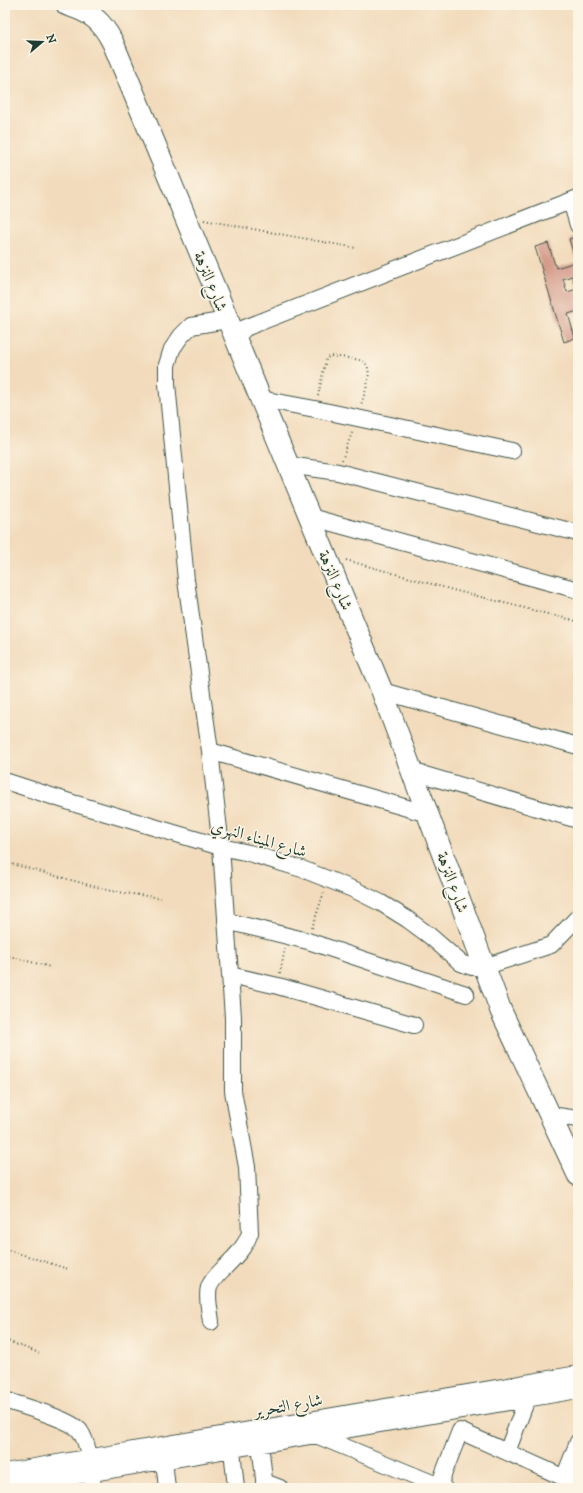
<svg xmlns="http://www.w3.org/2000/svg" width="583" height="1493" font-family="'IM FELL DW Pica',Amiri,serif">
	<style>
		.building { fill: #d59c8c; fill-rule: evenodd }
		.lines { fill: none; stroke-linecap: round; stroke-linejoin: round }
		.minor-casing { stroke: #3f5548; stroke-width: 18 }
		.major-casing { stroke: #3f5548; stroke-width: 23 }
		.path { stroke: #3f5548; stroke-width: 2; stroke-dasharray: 1 3; stroke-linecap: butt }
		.minor { stroke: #fff; stroke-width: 16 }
		.major { stroke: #fff; stroke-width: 21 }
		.labels { text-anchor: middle; stroke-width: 3; stroke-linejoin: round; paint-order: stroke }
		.street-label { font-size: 17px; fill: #1f3d34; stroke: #fcf5e5 }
	</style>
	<rect width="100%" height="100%" fill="#fcf5e5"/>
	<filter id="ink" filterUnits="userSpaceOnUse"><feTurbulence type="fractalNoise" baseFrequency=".025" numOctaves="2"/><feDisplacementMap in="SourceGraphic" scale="8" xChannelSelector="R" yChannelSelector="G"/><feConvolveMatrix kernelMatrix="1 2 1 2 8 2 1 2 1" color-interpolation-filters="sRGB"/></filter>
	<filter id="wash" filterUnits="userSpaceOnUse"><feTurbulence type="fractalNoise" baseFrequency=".012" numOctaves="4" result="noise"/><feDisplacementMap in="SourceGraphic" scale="16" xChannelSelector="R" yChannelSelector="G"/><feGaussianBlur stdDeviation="0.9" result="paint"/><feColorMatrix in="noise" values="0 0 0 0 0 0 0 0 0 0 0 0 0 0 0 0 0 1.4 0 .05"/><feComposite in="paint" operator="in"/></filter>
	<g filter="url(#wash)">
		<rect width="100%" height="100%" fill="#f2dbbc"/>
		<g id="blocks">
			<path class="building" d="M578 236V311L568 314 575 338 564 342 535 247 548 243 556 268 576 262 569 239ZM572 276 577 289 567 292 563 279Z"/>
		</g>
	</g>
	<g filter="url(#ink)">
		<use href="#blocks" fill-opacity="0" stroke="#3f5548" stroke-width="1"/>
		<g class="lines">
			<g class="minor-casing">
				<path id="minor" d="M571 201 578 225
					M235 339 245 328 578 198
					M261 399 315 409 512 451
					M288 465 338 472 578 533
					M310 517 578 590
					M382 691 578 746
					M210 751 186 580 167 384V365L172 349 181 336 191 326 227 320
					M411 771 578 820
					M5 781 76 804 221 847 249 853 302 869 355 890 381 903 407 919 430 936 461 963 472 967H484L551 945 578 917
					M226 921 308 941 466 994
					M230 975 278 986 414 1025
					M550 1115 578 1119
					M211 1322C210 1311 206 1298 209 1287 212 1280 217 1275 222 1270 234 1258 245 1248 250 1233L247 1167 233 1091V1017L221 847 210 751 428 814
					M5 1400C21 1406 71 1419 80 1431 89 1444 92 1472 93 1488
					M259 1434 265 1488
					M316 1435 444 1488
					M231 1440 236 1488
					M507 1452 527 1399
					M164 1461 167 1488
					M5 1472 578 1374
					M564 1478 578 1442
					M264 1482 280 1488
					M5 1488 578 1390
					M438 1488 460 1431 578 1484"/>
			</g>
			<g class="major-casing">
				<path id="major" d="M67 5C91 12 102 21 113 43L382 691 501 1011 578 1175"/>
			</g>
			<path class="path" d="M570 5 578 7
				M204 220 356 248
				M318 396 326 359 330 356C338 357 356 358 362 361 376 367 364 394 361 405
				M342 460 353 430
				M346 560 453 590 576 621
				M5 862 111 891 161 898
				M312 928 324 892
				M5 955 50 967
				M280 973 285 949
				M5 1249 68 1269
				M5 1340 39 1353"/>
			<use href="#minor" class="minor"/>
			<use href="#major" class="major"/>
		</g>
	</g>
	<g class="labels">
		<g class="street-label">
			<text transform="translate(211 281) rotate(68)" y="6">شارع النزهة</text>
			<text transform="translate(336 580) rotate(67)" y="6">شارع النزهة</text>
			<text transform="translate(259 838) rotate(16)" y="6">شارع الميناء النهري</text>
			<text transform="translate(453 882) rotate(70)" y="6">شارع النزهة</text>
			<text transform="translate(288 1405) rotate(-10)" y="6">شارع التحرير</text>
		</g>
	</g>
	<rect width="583" height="1493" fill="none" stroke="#fcf5e5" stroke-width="20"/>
	<g transform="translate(42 42) rotate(71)" stroke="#fcf5e5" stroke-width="3" paint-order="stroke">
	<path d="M0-3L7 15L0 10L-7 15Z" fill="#1f3d34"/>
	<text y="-6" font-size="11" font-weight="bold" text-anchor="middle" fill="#1f3d34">N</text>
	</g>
</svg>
